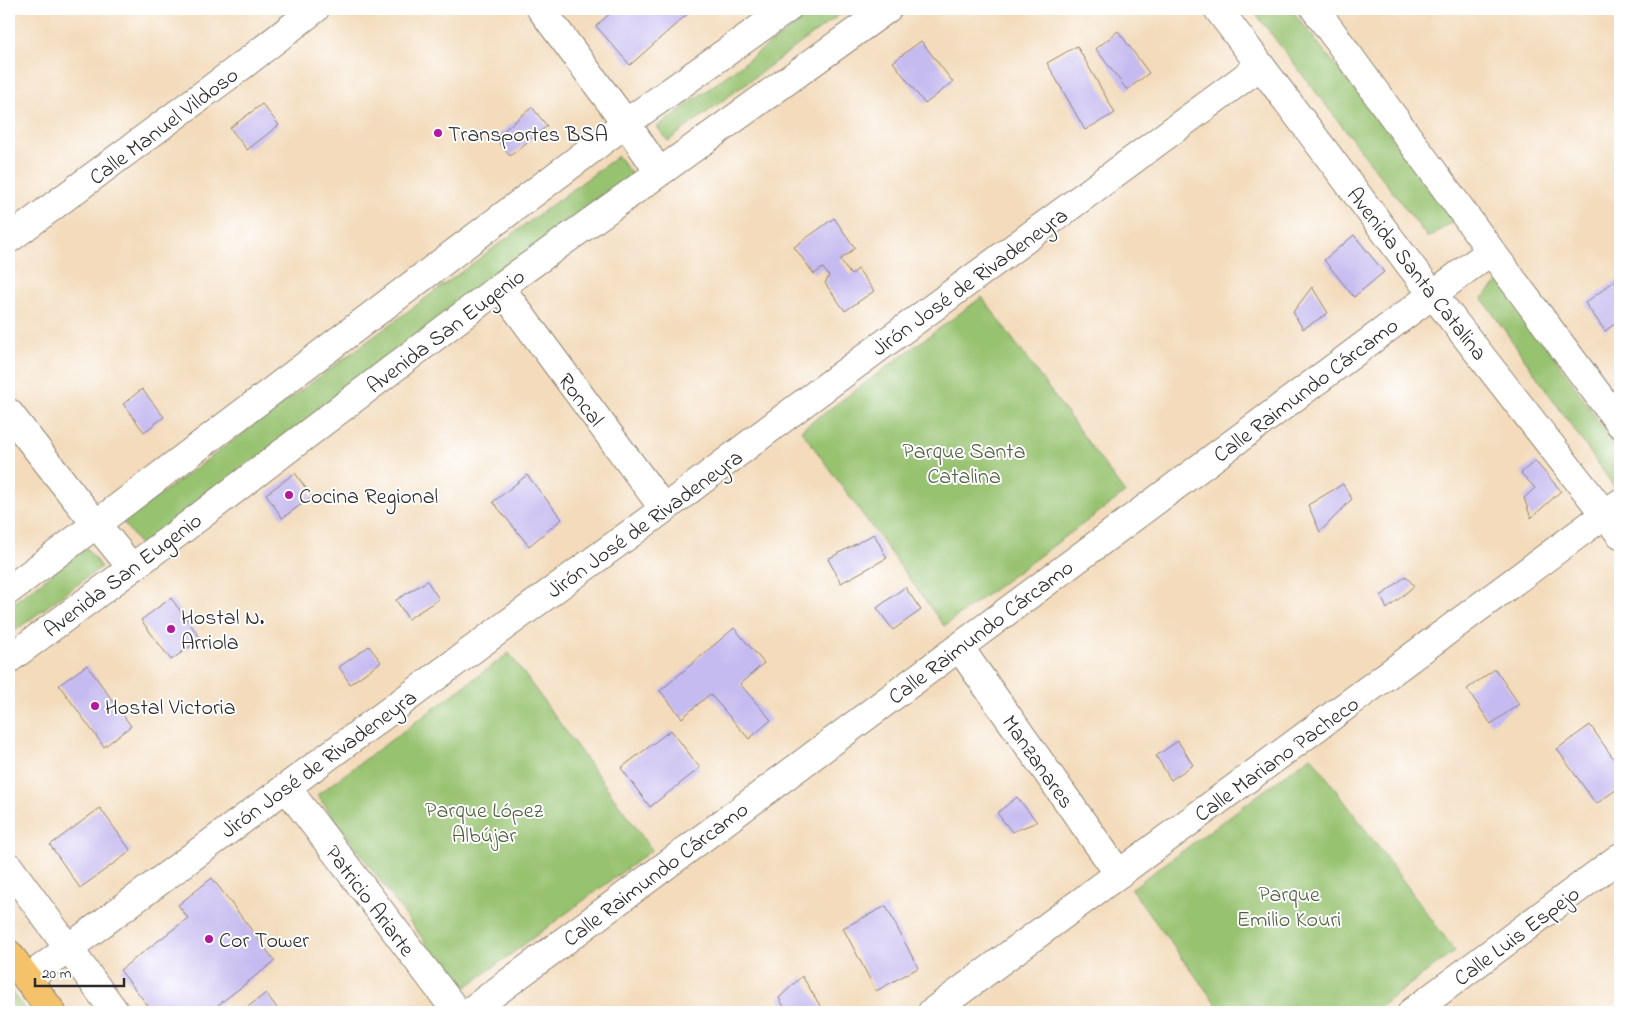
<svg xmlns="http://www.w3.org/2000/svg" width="1629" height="1021" font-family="'Indie Flower',sans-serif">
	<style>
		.green { fill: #97c26f; stroke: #61764d }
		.building { fill: #c6bbf0 }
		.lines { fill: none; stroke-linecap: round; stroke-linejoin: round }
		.minor-casing { stroke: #8f8373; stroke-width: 30 }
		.major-casing { stroke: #8f8373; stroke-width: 30 }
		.minor { stroke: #fff; stroke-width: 28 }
		.major { stroke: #f3c26a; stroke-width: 28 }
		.poi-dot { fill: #b5179e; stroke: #fff; stroke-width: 2 }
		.labels { text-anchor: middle; stroke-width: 4; stroke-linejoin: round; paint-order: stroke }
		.street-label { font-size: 22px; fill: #2b2b2b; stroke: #fff }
		.poi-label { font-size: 22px; fill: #2b2b2b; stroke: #fff; text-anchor: start }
		.park-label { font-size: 22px; fill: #516043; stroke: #fff }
	</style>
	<rect width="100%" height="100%" fill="#fff"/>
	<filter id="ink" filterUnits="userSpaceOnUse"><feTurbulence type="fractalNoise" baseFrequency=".02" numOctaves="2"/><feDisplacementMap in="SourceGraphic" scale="10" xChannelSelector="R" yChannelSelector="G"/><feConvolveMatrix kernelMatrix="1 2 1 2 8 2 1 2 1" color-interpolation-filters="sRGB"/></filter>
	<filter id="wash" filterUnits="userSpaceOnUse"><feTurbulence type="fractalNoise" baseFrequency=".0096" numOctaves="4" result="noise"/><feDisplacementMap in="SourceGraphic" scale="20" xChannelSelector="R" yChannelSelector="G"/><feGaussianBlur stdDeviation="1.12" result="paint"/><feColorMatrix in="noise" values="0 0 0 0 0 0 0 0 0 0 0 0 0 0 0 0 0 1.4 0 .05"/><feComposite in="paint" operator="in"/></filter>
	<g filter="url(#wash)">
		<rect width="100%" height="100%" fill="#f3dbbb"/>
		<path class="green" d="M817 9H847L668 141 657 127Z
			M1252 9H1291L1457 219 1428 238Z
			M618 156 635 179 140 545 123 522Z
			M1502 279 1620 453V489L1617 491 1482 298Z
			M982 297 1125 493 944 626 801 430Z
			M87 548 101 567 9 635V606Z
			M509 653 652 850 461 991 317 795Z
			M1311 756 1455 951 1373 1012H1222L1131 889Z
			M9 989 27 1012H9Z"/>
		<g id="blocks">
			<path class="building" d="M613 9H693L630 65 596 26 614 10Z
				M1118 31 1149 73 1127 90 1096 49Z
				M921 41 953 82 925 104 893 62Z
				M1077 46 1115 113 1085 130 1047 63Z
				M262 104 279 125 247 150 230 128Z
				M532 107 547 126 510 156 495 138Z
				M834 218 855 248 840 260 851 275 858 269 874 291 845 311 825 283 829 276 823 268 814 274 794 247Z
				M1354 235 1384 272 1354 297 1324 260Z
				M1620 277V320L1605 331 1585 303Z
				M1312 287 1328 313 1303 329 1293 312Z
				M142 389 164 417 144 432 123 404Z
				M1535 461 1561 491 1531 518 1524 498 1535 488 1521 473Z
				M295 473 312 497 282 518 266 494Z
				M527 475 562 519 529 546 493 502Z
				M1343 484 1352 499 1320 532 1308 505Z
				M874 534 887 558 841 583 828 559Z
				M1406 576 1414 586 1387 609 1381 596Z
				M427 581 439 599 408 619 396 600Z
				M905 587 921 610 893 630 877 608Z
				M171 598 201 639 171 660 141 620Z
				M734 628 764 663 740 684 771 720 749 739 710 694 682 718 660 691Z
				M369 646 381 662 350 684 339 667Z
				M87 665 131 726 104 747 59 685Z
				M1495 669 1519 704 1491 724 1467 689Z
				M1590 725 1620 768V787L1596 804 1557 749Z
				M671 730 700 768 650 807 621 768Z
				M1178 741 1193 765 1171 780 1156 756Z
				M1017 797 1037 822 1012 832 997 813Z
				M100 808 131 851 80 888 50 845Z
				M212 878 275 961 209 1012H153L120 970 188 918 178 905Z
				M886 906 918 968 876 991 843 928Z
				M802 976 824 1012H787L779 998Z
				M266 993 280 1012H241Z"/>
		</g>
	</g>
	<g filter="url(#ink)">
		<use href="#blocks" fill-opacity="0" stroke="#8f8373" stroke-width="1"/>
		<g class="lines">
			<g class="minor-casing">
				<path id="minor" d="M541 9 626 123 659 172
					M1218 9 1410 265 1620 534
					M1315 9 1491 251 1620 424
					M9 239 243 65 315 9
					M500 287 664 509
					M9 413 75 498 132 568
					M9 590 626 123 787 9
					M959 647 1119 874
					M9 659 132 568 500 287 887 9
					M286 787 457 1012
					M9 867 115 1012
					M27 979 495 633 664 509 789 414 1260 66
					M469 1012 1491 251
					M932 1012 1620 503
					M1412 1012 1620 857"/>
			</g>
			<g class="major-casing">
				<path id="major" d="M9 954 52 1012"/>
			</g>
			<use href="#minor" class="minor"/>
			<use href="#major" class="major"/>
		</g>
	</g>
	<g class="poi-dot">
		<circle cx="438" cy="133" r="5"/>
		<circle cx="289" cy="495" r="5"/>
		<circle cx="171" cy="629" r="5"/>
		<circle cx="95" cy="706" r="5"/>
		<circle cx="209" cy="939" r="5"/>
	</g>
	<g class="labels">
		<g class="street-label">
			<text transform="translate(163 125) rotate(-37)" y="8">Calle Manuel Vildoso</text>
			<text transform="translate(1418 273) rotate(52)" y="8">Avenida Santa Catalina</text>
			<text transform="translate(969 281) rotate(-36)" y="8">Jirón José de Rivadeneyra</text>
			<text transform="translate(445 330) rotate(-37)" y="8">Avenida San Eugenio</text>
			<text transform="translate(1305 389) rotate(-37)" y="8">Calle Raimundo Cárcamo</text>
			<text transform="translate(582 399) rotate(53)" y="8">Roncal</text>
			<text transform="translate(644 523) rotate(-36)" y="8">Jirón José de Rivadeneyra</text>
			<text transform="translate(122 574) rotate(-37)" y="8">Avenida San Eugenio</text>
			<text transform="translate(980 631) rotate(-37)" y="8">Calle Raimundo Cárcamo</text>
			<text transform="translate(1276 758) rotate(-36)" y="8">Calle Mariano Pacheco</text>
			<text transform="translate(1039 761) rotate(55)" y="8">Manzanares</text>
			<text transform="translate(318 763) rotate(-36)" y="8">Jirón José de Rivadeneyra</text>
			<text transform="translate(655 873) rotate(-37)" y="8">Calle Raimundo Cárcamo</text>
			<text transform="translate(371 900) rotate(53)" y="8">Patricio Ariarte</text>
			<text transform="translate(1516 935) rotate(-37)" y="8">Calle Luis Espejo</text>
		</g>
		<g class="poi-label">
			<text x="448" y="141">Transportes BSA</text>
			<text x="299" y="503">Cocina Regional</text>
			<text x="181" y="624">Hostal N.<tspan x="181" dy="25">Arriola</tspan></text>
			<text x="105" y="714">Hostal Victoria</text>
			<text x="219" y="947">Cor Tower</text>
		</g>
		<g class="park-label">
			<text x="964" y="458">Parque Santa<tspan x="964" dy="25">Catalina</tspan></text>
			<text x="484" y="817">Parque López<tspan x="484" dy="25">Albújar</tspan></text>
			<text x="1289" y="901">Parque<tspan x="1289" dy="25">Emilio Kouri</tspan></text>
		</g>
	</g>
	<rect width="1629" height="1021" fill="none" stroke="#fff" stroke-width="30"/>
	<path d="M35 978v8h89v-8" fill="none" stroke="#2b2b2b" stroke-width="2.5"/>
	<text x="42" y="978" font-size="15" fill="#2b2b2b" stroke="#ffffff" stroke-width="4" paint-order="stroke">20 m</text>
</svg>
